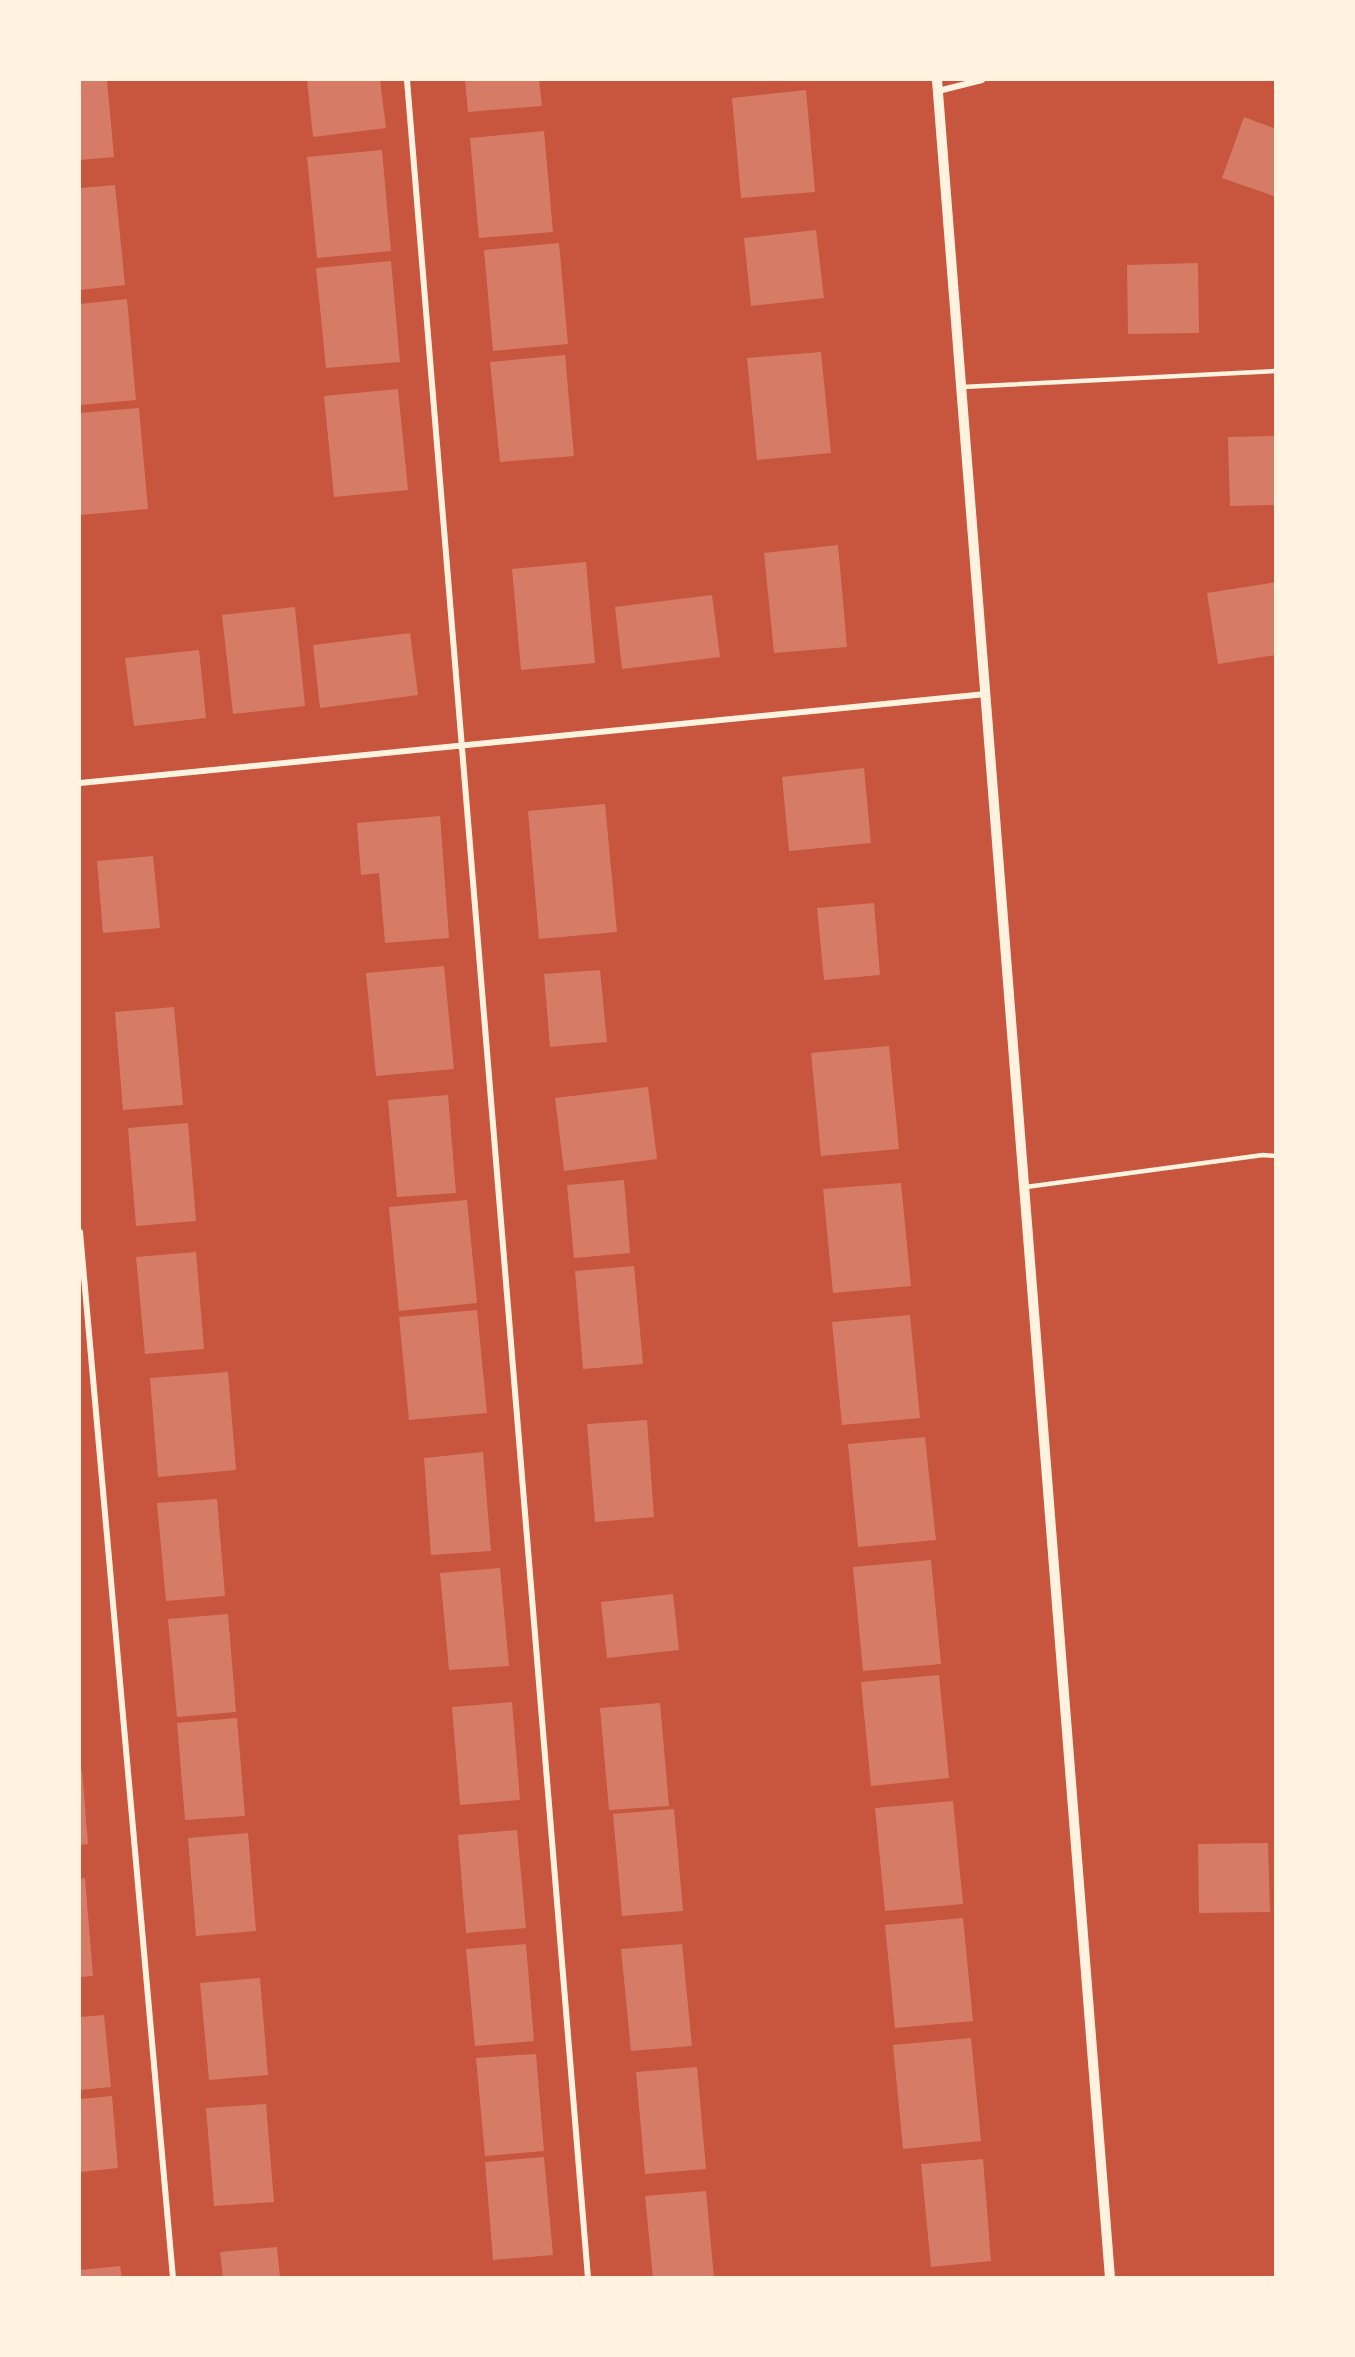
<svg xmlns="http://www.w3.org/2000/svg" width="1355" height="2357" font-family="'Sofia Sans Condensed',sans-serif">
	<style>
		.building { fill: #d67c66 }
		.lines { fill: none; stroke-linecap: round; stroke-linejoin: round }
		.service { stroke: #fff3e0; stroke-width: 4.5 }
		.minor { stroke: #fff3e0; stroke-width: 6 }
		.tertiary { stroke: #fff3e0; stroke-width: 10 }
	</style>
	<rect width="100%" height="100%" fill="#c8553d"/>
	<path class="building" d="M80 80H107L114 157 80 160Z
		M307 80H380L386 128 313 137Z
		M465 80H539L542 106 468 112Z
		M806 90 815 192 741 198 732 98Z
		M1244 117 1276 129V197L1222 178Z
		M544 131 553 232 479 238 470 138Z
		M382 150 391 251 317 258 307 157Z
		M115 185 125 285 80 290V188Z
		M816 230 824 298 751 306 744 238Z
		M559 243 568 344 493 351 484 250Z
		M391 261 400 362 326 368 316 268Z
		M1198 263 1199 333 1128 334 1127 265Z
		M127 299 136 400 80 405V304Z
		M821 352 831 453 757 460 747 358Z
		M565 355 574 456 500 462 490 362Z
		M398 389 408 490 334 497 324 396Z
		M139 408 148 509 80 515V413Z
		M1276 436V505L1230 506 1228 437Z
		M838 545 847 647 774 653 764 553Z
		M586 562 595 663 521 670 512 569Z
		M1276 582V655L1218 664 1207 593Z
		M712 595 720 657 622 669 615 607Z
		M295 607 305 706 233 714 222 615Z
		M410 633 418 695 320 708 313 645Z
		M199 650 206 718 134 726 125 658Z
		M864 768 871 843 789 851 782 777Z
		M605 804 617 932 539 939 528 811Z
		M440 816 449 938 385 943 379 873 361 875 357 823Z
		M153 856 160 928 103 933 97 861Z
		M874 903 880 975 824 980 817 908Z
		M444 966 454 1069 376 1076 366 973Z
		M600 970 607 1042 550 1047 544 974Z
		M174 1007 183 1105 123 1110 115 1012Z
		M889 1046 899 1149 821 1156 811 1053Z
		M648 1087 657 1159 564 1171 555 1098Z
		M448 1095 456 1193 397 1197 388 1100Z
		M188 1123 196 1221 136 1226 128 1128Z
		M624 1180 630 1253 574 1258 567 1185Z
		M901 1183 911 1286 833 1293 823 1189Z
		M467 1200 477 1303 399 1311 389 1207Z
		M196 1252 204 1349 145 1354 136 1257Z
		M634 1266 643 1364 583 1369 575 1271Z
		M477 1310 487 1413 409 1420 399 1317Z
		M910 1315 920 1418 842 1425 832 1322Z
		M228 1372 236 1470 158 1477 150 1378Z
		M647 1420 654 1517 595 1522 587 1424Z
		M925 1437 936 1540 858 1547 848 1444Z
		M483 1452 491 1551 431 1555 424 1458Z
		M217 1499 225 1596 166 1601 157 1503Z
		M931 1560 941 1664 863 1671 853 1567Z
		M500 1568 509 1666 449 1670 440 1573Z
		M673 1594 679 1650 607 1658 601 1602Z
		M228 1614 236 1712 177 1717 168 1619Z
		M939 1675 949 1778 871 1786 861 1682Z
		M512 1702 520 1800 460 1805 452 1707Z
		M660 1703 669 1806 609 1810 600 1708Z
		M237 1718 245 1816 185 1820 177 1723Z
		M82 1771 88 1844 80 1845V1772Z
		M953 1801 963 1904 885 1911 875 1808Z
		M674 1809 683 1911 622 1916 613 1814Z
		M517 1830 526 1928 466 1933 458 1835Z
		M248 1833 256 1931 196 1936 188 1838Z
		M1268 1843 1270 1912 1199 1913 1198 1844Z
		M85 1878 93 1976 80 1977V1879Z
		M963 1918 973 2021 895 2028 885 1925Z
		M526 1944 534 2041 475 2046 466 1949Z
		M682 1944 692 2046 631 2051 621 1949Z
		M260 1978 268 2075 209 2080 200 1983Z
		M104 2015 111 2087 80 2090V2017Z
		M971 2038 981 2141 903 2149 893 2045Z
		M536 2054 544 2151 485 2156 476 2058Z
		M697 2067 706 2169 645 2174 636 2072Z
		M112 2096 118 2168 80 2172V2099Z
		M266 2104 274 2202 214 2206 206 2108Z
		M544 2157 553 2255 493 2260 485 2162Z
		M983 2159 991 2261 931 2267 921 2164Z
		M706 2191 714 2278H653L645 2196Z
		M277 2247 280 2278H223L220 2252Z
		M120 2266 122 2278H80V2270Z"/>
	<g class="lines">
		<path class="service" d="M962 387 1276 371
			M1026 1187 1263 1155 1276 1156"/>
		<path class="minor" d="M407 80 588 2278
			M938 91 982 80
			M80 783 986 694
			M80 1232 173 2278"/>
		<path class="tertiary" d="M937 80 1110 2278"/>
	</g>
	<rect width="1355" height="2357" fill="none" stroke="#fff3e0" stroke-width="162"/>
</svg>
